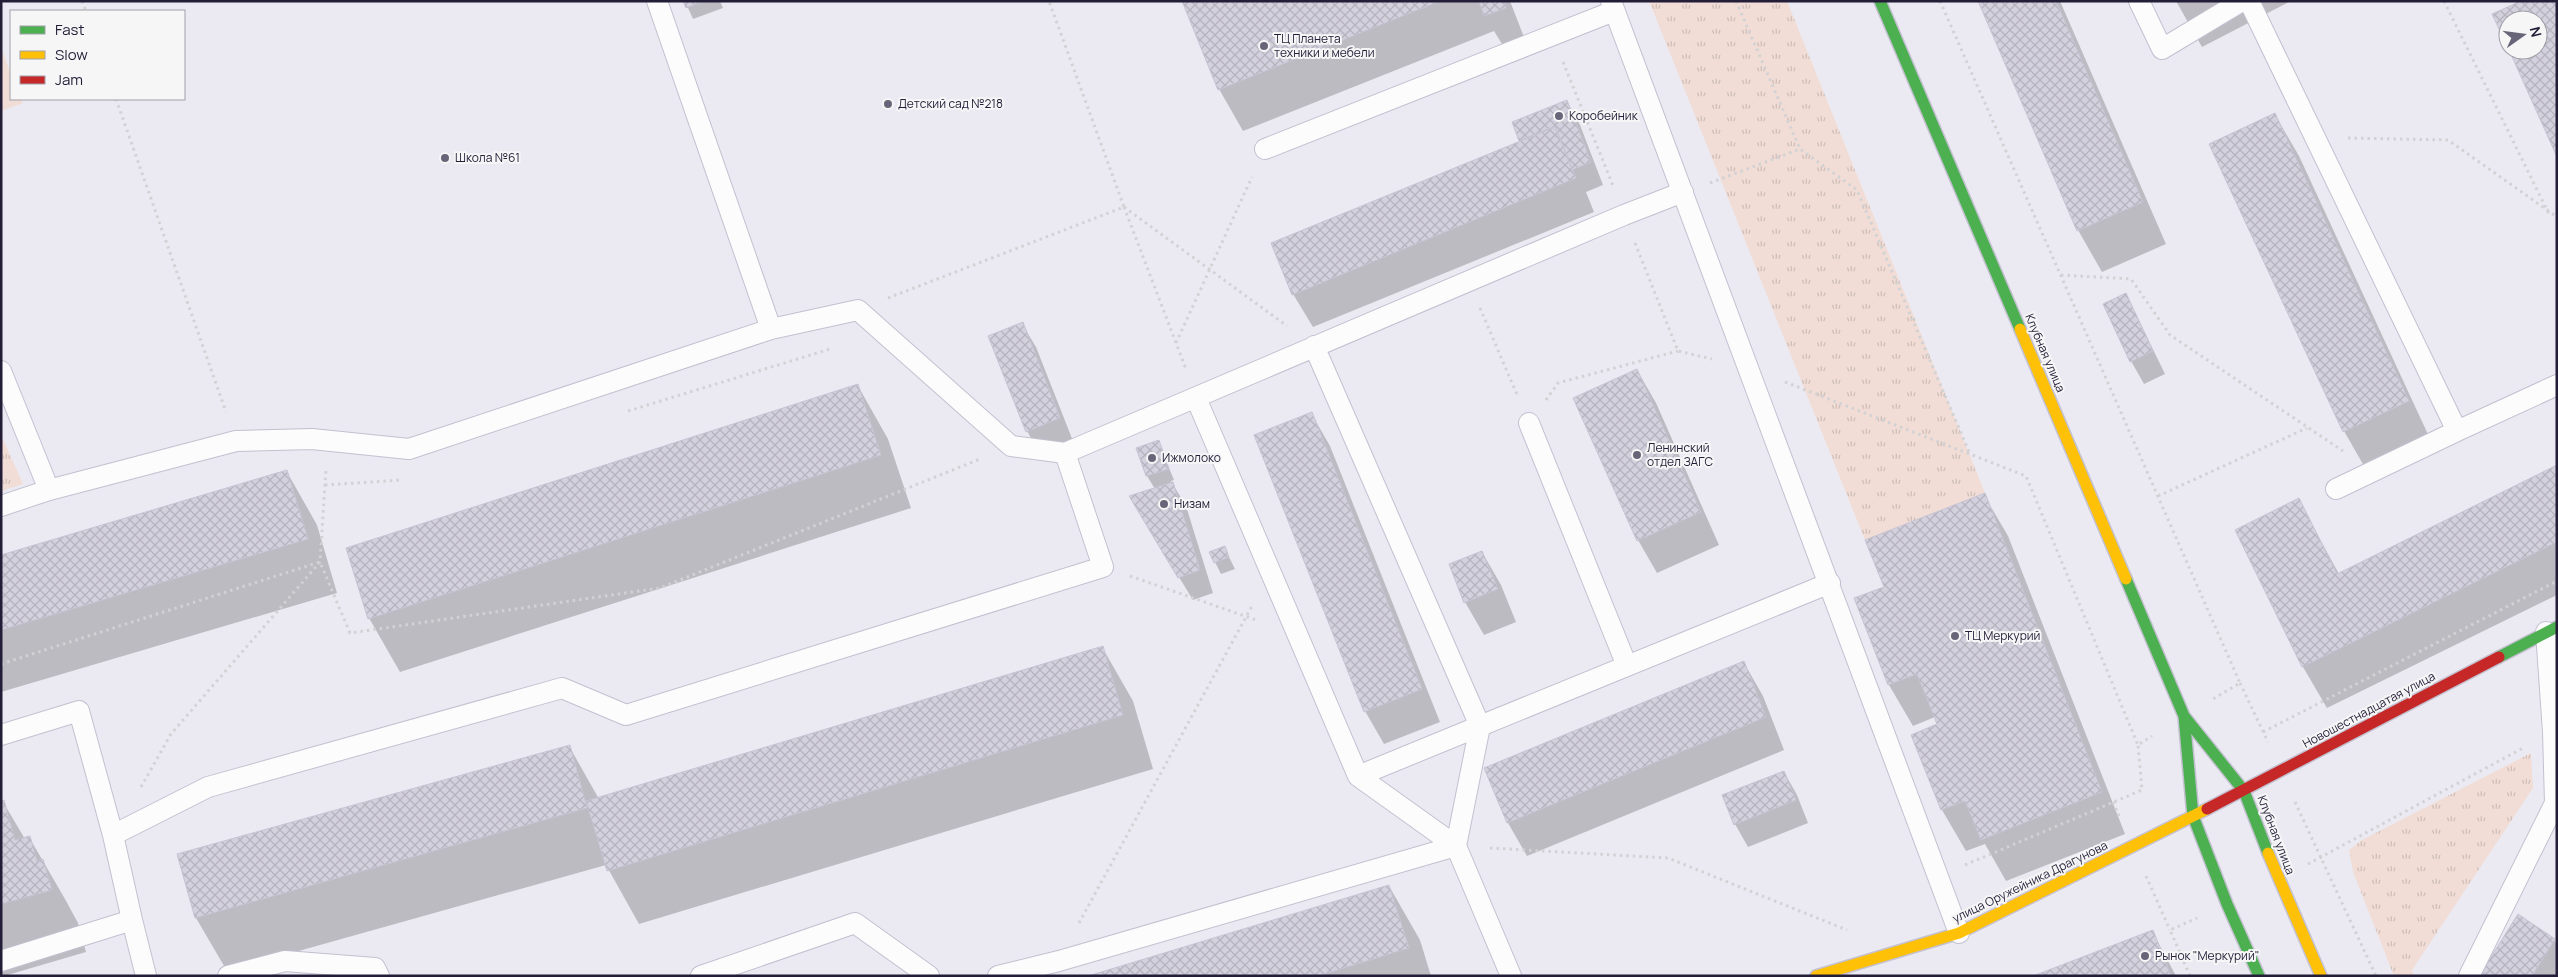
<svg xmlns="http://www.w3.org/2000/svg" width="2558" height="977" font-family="Manrope,sans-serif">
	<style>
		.grass { fill: url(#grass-tufts) }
		.pitch { fill: #f1ddd5 }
		.shadow { fill: #0003 }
		.building { fill: url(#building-cross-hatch); stroke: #c6c3d4 }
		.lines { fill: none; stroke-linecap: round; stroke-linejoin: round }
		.lane-casing { stroke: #c3c0d0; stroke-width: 22 }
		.fast-casing { stroke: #c3c0d0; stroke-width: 14 }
		.slow-casing { stroke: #c3c0d0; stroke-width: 14 }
		.jam-casing { stroke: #c3c0d0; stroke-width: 14 }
		.path { stroke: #d2d2d5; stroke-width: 3; stroke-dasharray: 2.5 4; stroke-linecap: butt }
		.lane { stroke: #fcfcfd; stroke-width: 20 }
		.fast { stroke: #4caf50; stroke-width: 11 }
		.slow { stroke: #ffc107; stroke-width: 11 }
		.jam { stroke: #c62828; stroke-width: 11 }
		.poi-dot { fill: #696579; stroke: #f6f6f6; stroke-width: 2 }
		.labels { text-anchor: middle; stroke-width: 4; stroke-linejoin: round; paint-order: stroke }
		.poi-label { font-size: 12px; fill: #231d38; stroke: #f6f6f6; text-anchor: start }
		.street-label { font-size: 12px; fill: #231d38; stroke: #f6f6f6 }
	</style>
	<defs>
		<pattern id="grass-tufts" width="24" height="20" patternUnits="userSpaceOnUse" patternTransform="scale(1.25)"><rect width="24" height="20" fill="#f1ddd5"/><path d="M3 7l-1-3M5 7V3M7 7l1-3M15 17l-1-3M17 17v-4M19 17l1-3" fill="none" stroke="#cebdb8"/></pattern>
		<pattern id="building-cross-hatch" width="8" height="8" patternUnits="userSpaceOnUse" patternTransform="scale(1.25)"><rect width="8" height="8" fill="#d4d1de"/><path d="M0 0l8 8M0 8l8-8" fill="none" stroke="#b6b3bf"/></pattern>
	</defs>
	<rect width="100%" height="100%" fill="#ebeaf2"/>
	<path class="grass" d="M1649 1H1787L1985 493 1865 540Z
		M1 435 23 484 1 491Z
		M2531 753 2533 788 2412 970 2414 976H2394L2353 872 2349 850 2362 840Z"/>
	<path class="pitch" d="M1 48 11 74V99H21L23 103 1 111Z"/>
	<path class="shadow" d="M685 1H720L723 8 693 19Z
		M1184 1H1510L1529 50 1510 57 1494 31 1243 131 1219 89Z
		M1979 1H2060L2166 244 2102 272 2078 230Z
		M2176 1H2291L2202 47Z
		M1567 102 1580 125 1603 185 1586 192 1594 212 1313 327 1293 294 1522 142 1520 140Z
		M2275 115 2299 156 2432 443 2368 473 2344 431Z
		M2126 294 2165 374 2144 384 2131 361Z
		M1022 324 1036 347 1073 441 1040 454 1027 431Z
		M1637 370 1656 403 1719 545 1657 573 1638 540Z
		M858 386 888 439 911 508 400 672 369 618Z
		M1311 413 1330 446 1440 722 1384 744 1365 711Z
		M1158 442 1174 480 1171 481 1186 506 1213 593 1193 600 1144 520 1155 489 1147 476Z
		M2557 467V595L2327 708 2303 667 2236 530 2298 499 2339 574Z
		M287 472 317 525 337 593 1 692V556Z
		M1984 495 2008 536 2125 834 2006 881 1985 844 1966 851 1942 810 1912 735 1938 725 1935 717 1913 726 1889 685 1856 599 1885 588Z
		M1224 547 1235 569 1221 574 1210 552Z
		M1482 552 1501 585 1516 622 1484 635 1465 602Z
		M1102 647 1133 701 1153 769 639 924 606 865 227 971 196 918 569 746 599 799Z
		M1744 663 1763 696 1784 750 1527 856 1508 823 1486 769Z
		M1784 772 1797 795 1808 823 1748 847 1735 824Z
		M1 802H3L25 839 29 837 65 899 78 923 86 952 4 976H1Z
		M1389 886 1420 940 1431 976H1093Z
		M2152 931 2176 976H2037Z
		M2554 940 2557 945V976H2481Z"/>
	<path class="building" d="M683 1H704L686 8Z
		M1182 1H1440L1218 90Z
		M1479 1H1504L1506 8 1484 16Z
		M1978 1H2056L2143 202 2077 231Z
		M2521 1H2557V157L2509 50H2538V20H2508V48L2492 14Z
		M1567 100 1591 162 1572 170 1555 126 1519 141 1512 122Z
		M2275 113 2409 401 2343 432 2209 144Z
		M1555 127 1576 178 1292 295 1271 243Z
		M2126 293 2153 351 2130 362 2103 304Z
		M1023 322 1060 418 1026 432 988 336Z
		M1637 369 1701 512 1637 541 1573 398Z
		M858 384 881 455 368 619 346 548Z
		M1312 412 1422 689 1364 712 1254 435Z
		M1159 440 1169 469 1146 476 1136 448Z
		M2557 465V542L2302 667 2235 530 2299 498 2337 574Z
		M287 470 308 539 1 630V555Z
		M1173 482 1200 570 1178 578 1129 496Z
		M1985 493 2102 792 1981 840 1965 801 1941 810 1911 735 1937 724 1917 674 1888 685 1854 598 1884 587 1865 540Z
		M1225 546 1229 557 1214 563 1209 552Z
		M1482 551 1498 589 1464 603 1449 564Z
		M1103 646 1123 715 607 871 586 801Z
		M1744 661 1766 717 1507 823 1484 768Z
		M570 745 587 808 195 918 177 854Z
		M1784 771 1796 800 1734 825 1722 795Z
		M4 800 15 840 30 836 37 861 43 859 52 890 1 904V801Z
		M1389 885 1409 948 1318 976H1088Z
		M2518 914 2555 939 2532 976H2479Z
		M2153 930 2171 976H2033Z"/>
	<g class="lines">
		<g class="lane-casing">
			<path id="lane" d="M657 1 771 329
				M1611 1 1959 933
				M2139 1 2162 49 2242 1
				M2249 1 2457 431 2557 385
				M1265 149 1614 11
				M1314 346 1480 726 1830 583
				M1 371 49 490
				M1196 398 1358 776 1456 846 1511 976
				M1529 423 1627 666
				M2336 489 2457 431
				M1 506 49 490 236 441 312 439 409 449 771 329 858 310 1011 446 1065 453
				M1 735 79 711 113 835
				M1358 776 1480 726
				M132 920 146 976
				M1 961 132 920 113 835 208 787 562 688 626 715 1103 567 1065 453 1624 215 1683 192
				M228 976 285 961 375 968 379 976
				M701 976 855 923 929 976
				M998 976 1059 961 1456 846 1480 726
				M2469 976 2555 803 2553 732 2546 632"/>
		</g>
		<g class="fast-casing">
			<path id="fast" d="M1880 1 2020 329
				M2126 579 2184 716 2244 791 2268 853
				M2499 657 2557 627
				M2184 716 2193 816 2227 904 2259 976"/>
		</g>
		<g class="slow-casing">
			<path id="slow" d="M2020 329 2126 579
				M2268 853 2321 976
				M1816 976 1959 933 2207 809"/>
		</g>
		<g class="jam-casing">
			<path id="jam" d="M2207 809 2499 657"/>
		</g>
		<path class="path" d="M82 1 86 11
			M1736 1 1800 149 1857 190 1970 454
			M1940 1 2240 683 2213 699
			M2444 1 2549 214
			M1563 62 1614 188
			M116 99 226 412
			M2348 138 2448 140 2557 217
			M1710 183 1800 149
			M1124 207 1287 326
			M1124 207 1186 369
			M1635 243 1678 351 1712 359
			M2061 275 2131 279 2170 335 2343 451
			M888 298 1124 207 1049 1
			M1480 308 1518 397
			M1176 343 1252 177
			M1785 382 2026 476 2138 745 2152 736
			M1546 400 1558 383 1678 351
			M628 411 830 349
			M325 485 402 480
			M2158 496 2307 428
			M1130 576 1259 621
			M1 664 320 562 350 633 660 588 980 459
			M2240 683 2268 742
			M2263 732 2557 581
			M141 787 171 734 320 562 326 469
			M2113 802 2119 816
			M2295 802 2376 976
			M1490 848 1668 858 1847 930
			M2308 864 2523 748
			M1965 865 2142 790 2138 745
			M2146 876 2170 930
			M1079 923 1252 606
			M2190 976 2170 930 2197 918"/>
		<use href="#lane" class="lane"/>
		<use href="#fast" class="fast"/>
		<use href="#slow" class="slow"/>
		<use href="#jam" class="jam"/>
	</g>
	<g class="poi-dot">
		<circle cx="1264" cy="46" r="5"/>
		<circle cx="888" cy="104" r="5"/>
		<circle cx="1559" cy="116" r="5"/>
		<circle cx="445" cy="158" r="5"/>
		<circle cx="1637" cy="455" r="5"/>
		<circle cx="1152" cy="458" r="5"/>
		<circle cx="1164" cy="504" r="5"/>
		<circle cx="1955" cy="636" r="5"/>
		<circle cx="2145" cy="956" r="5"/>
	</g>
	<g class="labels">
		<g class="poi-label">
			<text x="1274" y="43">ТЦ Планета<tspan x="1274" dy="14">техники и мебели</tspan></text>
			<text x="898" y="108">Детский сад №218</text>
			<text x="1569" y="120">Коробейник</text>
			<text x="455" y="162">Школа №61</text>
			<text x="1647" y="452">Ленинский<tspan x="1647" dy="14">отдел ЗАГС</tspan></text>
			<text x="1162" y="462">Ижмолоко</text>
			<text x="1174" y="508">Низам</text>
			<text x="1965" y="640">ТЦ Меркурий</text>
			<text x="2155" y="960">Рынок "Меркурий"</text>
		</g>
		<g class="street-label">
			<text transform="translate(2045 353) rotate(67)" y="4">Клубная улица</text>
			<text transform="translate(2369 710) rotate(-28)" y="4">Новошестнадцатая улица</text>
			<text transform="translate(2276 835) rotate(69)" y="4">Клубная улица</text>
			<text transform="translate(2030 882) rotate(-26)" y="4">улица Оружейника Драгунова</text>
		</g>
	</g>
	<rect width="2558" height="977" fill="none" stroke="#231d38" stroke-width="5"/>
	<rect x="10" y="10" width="175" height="90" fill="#f6f6f6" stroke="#a29faa"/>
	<rect x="20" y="26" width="25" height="8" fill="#4caf50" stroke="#a29faa"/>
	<text x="55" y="35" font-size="15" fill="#231d38">Fast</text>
	<rect x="20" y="51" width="25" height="8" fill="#ffc107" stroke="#a29faa"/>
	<text x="55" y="60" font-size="15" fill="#231d38">Slow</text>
	<rect x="20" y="76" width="25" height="8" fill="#c62828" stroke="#a29faa"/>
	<text x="55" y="85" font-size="15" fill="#231d38">Jam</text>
	<g transform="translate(2523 35) rotate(76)"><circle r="24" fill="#f6f6f6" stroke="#a29faa"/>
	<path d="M0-4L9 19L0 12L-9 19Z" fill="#696579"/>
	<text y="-8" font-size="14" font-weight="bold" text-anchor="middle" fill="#231d38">N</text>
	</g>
</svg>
